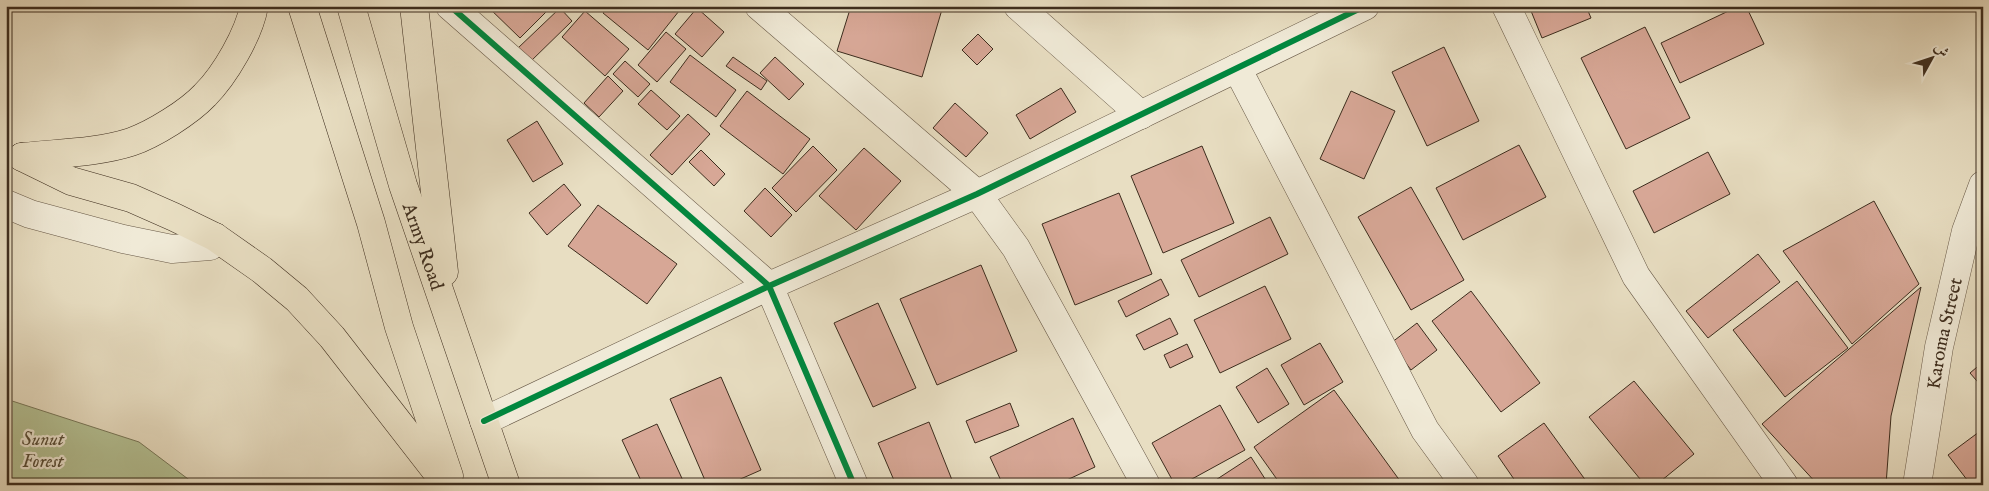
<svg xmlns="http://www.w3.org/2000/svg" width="1989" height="491" font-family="'IM FELL English',Amiri,serif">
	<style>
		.green { fill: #b4c194; stroke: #787759 }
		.building { fill: #d7a796; stroke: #3d2d1e }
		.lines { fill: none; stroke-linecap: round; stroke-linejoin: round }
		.street-casing { stroke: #685947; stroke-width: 29 }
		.highway-casing { stroke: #3d2d1e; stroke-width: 29 }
		.street { stroke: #f0ead7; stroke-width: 28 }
		.highway { stroke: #e8dec2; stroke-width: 28 }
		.cycleway-casing { stroke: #f0ead7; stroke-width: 9 }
		.cycleway { stroke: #00873e; stroke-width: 6 }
		.labels { text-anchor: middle; stroke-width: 4.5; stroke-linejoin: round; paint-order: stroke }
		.street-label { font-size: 19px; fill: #3d2d1e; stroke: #f0ead7 }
		.park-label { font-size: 19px; font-style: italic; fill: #554b36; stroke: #f0ead7 }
	</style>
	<rect width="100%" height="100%" fill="#e8dec2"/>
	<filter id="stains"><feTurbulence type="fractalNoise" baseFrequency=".004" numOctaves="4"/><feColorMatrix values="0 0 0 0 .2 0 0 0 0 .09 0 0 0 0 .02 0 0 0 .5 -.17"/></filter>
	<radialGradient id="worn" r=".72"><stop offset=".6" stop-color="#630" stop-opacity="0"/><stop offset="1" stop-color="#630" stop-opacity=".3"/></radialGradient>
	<path class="green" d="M6 399 139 442 196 485H6Z"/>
	<path class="building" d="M487 6H552L520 38Z
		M608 6H683L648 50 603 13Z
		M851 6H943L922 77 837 51Z
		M1529 6H1586L1591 18 1542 38Z
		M1739 6H1746L1764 44 1680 83 1661 43Z
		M560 8 572 21 530 62 518 48Z
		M697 8 724 32 702 57 675 34Z
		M585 11 629 49 605 76 562 37Z
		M1645 27 1690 118 1626 149 1581 58Z
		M666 32 686 49 657 82 638 65Z
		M978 34 993 49 977 65 962 50Z
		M1444 47 1479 121 1427 146 1392 72Z
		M690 55 736 90 716 117 670 82Z
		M733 57 767 81 761 90 726 66Z
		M775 57 804 84 789 100 760 73Z
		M625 61 650 84 638 97 613 74Z
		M608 76 623 91 599 117 584 103Z
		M1061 88 1076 112 1030 139 1016 115Z
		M651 90 680 116 667 130 638 104Z
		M747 91 810 139 783 174 720 126Z
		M1351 91 1395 111 1364 179 1320 159Z
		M955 103 988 133 966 157 933 128Z
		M688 114 710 134 672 175 650 155Z
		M537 121 563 164 533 182 507 140Z
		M1519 145 1546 197 1463 240 1436 188Z
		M813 146 837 170 796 212 772 188Z
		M1202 146 1234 223 1163 253 1131 176Z
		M864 148 901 181 856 230 819 196Z
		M701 150 725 174 714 186 689 162Z
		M1708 152 1730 194 1654 233 1633 191Z
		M564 184 581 205 547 235 529 213Z
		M1411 187 1464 280 1411 310 1358 217Z
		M765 188 792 215 771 237 744 211Z
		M1119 193 1152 274 1075 305 1042 224Z
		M1874 201 1919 284 1852 344 1783 251Z
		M598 205 677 264 647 304 568 246Z
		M1270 217 1288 254 1199 297 1181 260Z
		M1758 254 1780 282 1708 338 1686 311Z
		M981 265 1017 351 937 385 900 299Z
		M1161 279 1169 295 1126 317 1118 301Z
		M1797 281 1848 348 1785 397 1733 330Z
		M1265 286 1291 339 1220 373 1194 320Z
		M1921 287 1891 416 1886 485H1818L1762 424Z
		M1471 291 1540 383 1501 412 1432 321Z
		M878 303 916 388 873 407 834 323Z
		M1170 318 1178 334 1144 350 1136 335Z
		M1417 323 1437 350 1411 370 1391 343Z
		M1320 343 1343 382 1304 405 1281 365Z
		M1187 344 1193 357 1170 368 1164 355Z
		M1983 362V388L1970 373Z
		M1267 368 1289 404 1258 423 1236 387Z
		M721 377 761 470 727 485H707L670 399Z
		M1634 381 1694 454 1656 485H1645L1589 417Z
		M1334 390 1403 485H1281L1254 447Z
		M1010 403 1019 426 975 443 966 421Z
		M1220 405 1245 450 1181 485H1175L1152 443Z
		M1073 418 1095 467 1056 485H1003L990 457Z
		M929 422 954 485H896L878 443Z
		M1544 423 1589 485H1518L1498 456Z
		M657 424 685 485H643L622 440Z
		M1983 429V485H1971L1948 455Z
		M1251 457 1269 485H1208Z"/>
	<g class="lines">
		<g class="street-casing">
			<g id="street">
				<path d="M450 6 769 286 854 485"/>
				<path d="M759 6 977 194 1016 248 1146 485"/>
				<path d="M1018 6 1141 115"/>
				<path d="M1506 6 1636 276 1784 485"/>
				<path d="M1237 68 1425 430 1465 485"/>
				<path d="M6 204 30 214 123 239 172 249 210 246 215 237"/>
				<path d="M484 421 769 286 977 194 1365 6"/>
				<path id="s1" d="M1917 485 1939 347 1966 231 1983 185"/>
			</g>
		</g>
		<g class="highway-casing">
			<g id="highway">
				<path d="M302 6 371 223 399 327 449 476"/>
				<path id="s2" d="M351 6 403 185 506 485"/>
				<path d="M414 6 444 272"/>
				<path d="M22 157 71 181 131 198 174 217 215 237 262 270 297 299 332 337 447 485"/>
				<path d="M22 157C58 153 97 153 131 142 154 134 189 112 205 95 225 75 249 34 254 6"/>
			</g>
		</g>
		<use href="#street" class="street"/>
		<use href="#highway" class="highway"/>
		<g class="cycleway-casing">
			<path id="cycleway" d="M450 6 769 286 854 485
				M484 421 769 286 977 194 1365 6"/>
		</g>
		<use href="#cycleway" class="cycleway"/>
	</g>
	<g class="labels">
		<g class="street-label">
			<text dy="7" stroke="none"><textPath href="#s2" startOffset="251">Army Road</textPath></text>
			<text dy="7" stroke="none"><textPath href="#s1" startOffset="154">Karoma Street</textPath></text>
		</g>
		<g class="park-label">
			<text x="43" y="445">Sunut<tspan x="43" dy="22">Forest</tspan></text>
		</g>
	</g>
	<rect width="1989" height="491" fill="none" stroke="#e8dec2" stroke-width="25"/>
	<rect x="8" y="8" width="1974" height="476" fill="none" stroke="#3d2d1e" stroke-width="2.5"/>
	<rect x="12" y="12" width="1964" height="466" fill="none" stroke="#3d2d1e"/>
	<g transform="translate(1932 58) rotate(50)" stroke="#f0ead7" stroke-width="4" paint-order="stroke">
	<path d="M0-4L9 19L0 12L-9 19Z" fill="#3d2d1e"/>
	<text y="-8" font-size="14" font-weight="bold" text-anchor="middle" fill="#3d2d1e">ش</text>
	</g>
	<rect width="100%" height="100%" filter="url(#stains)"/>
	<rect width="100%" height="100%" fill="url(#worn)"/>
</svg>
